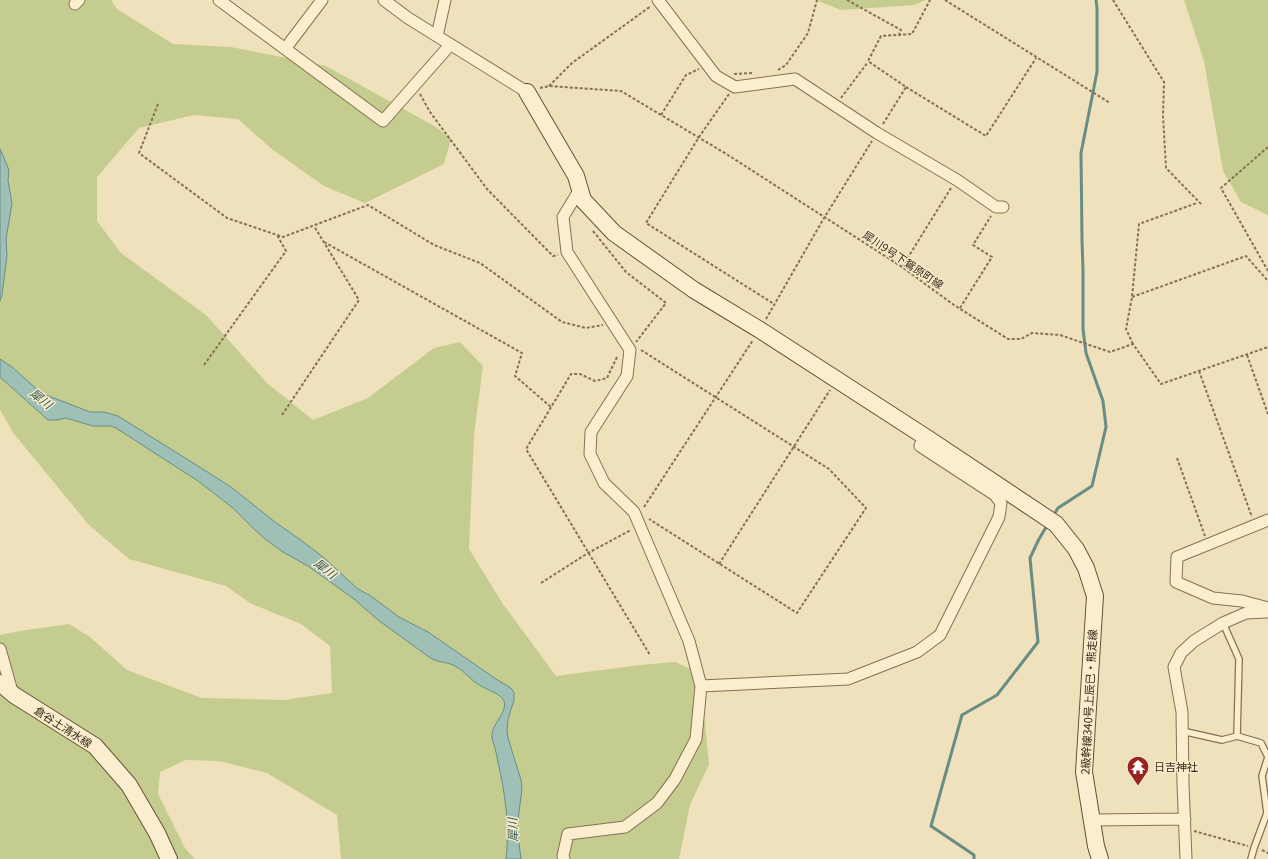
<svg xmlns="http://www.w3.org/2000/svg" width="1268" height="859" font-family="Georgia,'Noto Sans JP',serif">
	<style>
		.green { fill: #c4cd8f }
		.water { fill: #9fc0b7; stroke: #678d85 }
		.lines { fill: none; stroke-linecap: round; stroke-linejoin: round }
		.stream { stroke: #678d85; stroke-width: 3 }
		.lane-casing { stroke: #877054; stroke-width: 8 }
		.street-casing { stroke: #877054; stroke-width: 13 }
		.secondary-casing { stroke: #685138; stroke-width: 18 }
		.path { stroke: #877054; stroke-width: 2; stroke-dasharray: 3 2; stroke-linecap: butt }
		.lane { stroke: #faeece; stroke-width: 5.5 }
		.street { stroke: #faeece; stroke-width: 11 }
		.secondary { stroke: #faeece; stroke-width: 16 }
		.labels { text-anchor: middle; stroke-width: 3; stroke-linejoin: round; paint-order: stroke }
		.street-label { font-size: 11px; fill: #35281a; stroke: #f7ebca }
		.poi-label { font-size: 11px; fill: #35281a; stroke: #f7ebca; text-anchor: start }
		.water-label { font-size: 12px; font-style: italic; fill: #285654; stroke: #f7ebca }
	</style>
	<rect width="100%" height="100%" fill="#efe1bb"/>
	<path class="green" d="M0 0H111L117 9 173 44 231 47 326 66 436 127 451 139 444 164 365 203 324 186 273 150 238 119 194 115 139 128 97 177V221L121 253 206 315 267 383 313 420 368 398 434 348 460 342 483 366 474 435 469 549 503 604 556 676 640 665 675 662 704 675V713L709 764 690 805 679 859H341L337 815 267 773 219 761 186 760 160 772 158 794 185 848 195 859H0V635L26 630 69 624 90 637 127 670 202 698 284 700 332 693 330 646 301 624 250 603 226 586 129 559 89 525 14 434 0 410Z
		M816 0H926L914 5 841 10Z
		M1184 0H1268V215L1241 202 1223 171 1204 61Z"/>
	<path class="water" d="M0 149 9 170 8 181 12 203 6 239 7 255 2 295 0 301Z
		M0 359 12 367 41 393 90 412H104L118 416 190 461 231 487 275 522 302 541 323 557 358 589 371 596 399 617 428 632 496 679 511 688 514 693V700L508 719 507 731 508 738 521 780 522 789 517 827 521 859H506C510 827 505 793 498 762 497 754 494 746 492 738 490 725 508 713 504 701 501 694 488 690 481 686 471 681 465 671 455 666 446 661 437 663 429 657L378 620 354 599 308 566 283 552 265 539 255 530 233 508 198 481 116 428 111 426H93L66 418 57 420H48L0 377Z"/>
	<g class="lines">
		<path class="stream" d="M1053 516 1058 508 1092 486 1106 427 1103 401 1086 353 1083 329V270L1082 240 1081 153 1097 72V8L1096 0
			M974 859V855L931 826 962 715 997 695 1038 642 1030 558 1039 539 1048 524"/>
		<g class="lane-casing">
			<path id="lane" d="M1223 623 1239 659 1237 736 1261 743 1268 757 1262 776 1267 813 1254 848 1251 859
				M1182 731 1222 740 1237 736"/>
		</g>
		<g class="street-casing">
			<path id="street" d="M219 0 383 121 450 45
				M384 0 408 18 527 92
				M658 0 716 76 735 87 795 79 877 133 957 180 996 207H1003
				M75 4 79 0
				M437 36 445 0
				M285 49 322 0
				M1268 520 1177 557 1176 582 1213 598 1242 601 1268 608
				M0 649 13 695
				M701 686 848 679 917 652 940 635 999 517 1001 503 995 495 920 446 924 435
				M1092 820 1185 819
				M564 859 563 856 568 834 625 827 657 803 675 779 696 739 701 686 689 641 634 512 604 483 590 454 591 432 627 376 630 350 567 252 563 217 580 189
				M1186 859 1183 784 1182 712 1174 667 1181 653 1194 641 1223 623 1246 613 1268 612"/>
		</g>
		<g class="secondary-casing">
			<path id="secondary" d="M527 92 576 176 583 200 614 233 694 290 760 330 927 438 1056 524 1076 549 1086 568 1095 596 1084 772 1096 846 1100 859
				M0 683 14 695 95 746 129 785 157 833 169 859"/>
		</g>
		<path class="path" d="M847 0 901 30 899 35
			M945 0 1110 103
			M1113 0 1164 82 1163 116 1166 168 1202 205
			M778 70 786 65 808 33 817 0
			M734 74 754 73
			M549 86 572 63 651 6
			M906 87 986 136 1036 58
			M540 88 549 86 621 91 728 155 902 267 954 305 1008 339H1021L1032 333 1060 335 1110 352 1133 344 1161 384 1268 347
			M420 94 430 112 487 189 553 256 558 255
			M729 94 699 137 646 223 774 304
			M841 98 868 62
			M158 104 139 153 227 218 283 237 368 205 434 245 480 263 562 322 586 328 603 325
			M661 115 686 75 699 69
			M883 124 906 87 868 61 881 36 912 34 930 0
			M1268 147 1221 188 1268 271
			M593 231 626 272 666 303 636 342
			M324 242 522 353 515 376 551 407
			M902 267 951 188
			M1132 297 1246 256 1268 281
			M960 308 992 257 973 245 991 216
			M766 319 824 218 872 141
			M1133 344 1126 329 1132 297 1139 224 1197 203
			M641 350 829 469 866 508 797 613 649 519
			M1247 355 1268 414
			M617 357 607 378 595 381 580 374H571L526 449 650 655
			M204 365 286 251 277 235
			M1199 371 1252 517
			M282 415 359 300 314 226
			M1177 458 1205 536
			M644 507 753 340
			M719 564 830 390
			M541 583 588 553 631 530
			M1194 831 1248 846
			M1262 850 1268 853"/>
		<use href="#lane" class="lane"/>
		<use href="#street" class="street"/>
		<use href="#secondary" class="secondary"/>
	</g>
	<defs>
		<g id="temple-pin" transform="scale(1.15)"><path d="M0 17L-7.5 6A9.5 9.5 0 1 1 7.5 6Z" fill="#982422" stroke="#f7ebca"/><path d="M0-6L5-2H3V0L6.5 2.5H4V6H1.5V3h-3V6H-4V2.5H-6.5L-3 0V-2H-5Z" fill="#fff"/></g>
	</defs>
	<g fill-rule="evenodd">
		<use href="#temple-pin" x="1138" y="767"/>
	</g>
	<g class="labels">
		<g class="street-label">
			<text transform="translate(903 260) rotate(34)" y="4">犀川9号下鴛原町線</text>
			<text transform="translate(1089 702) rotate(-87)" y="4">2級幹線340号上辰巳・熊走線</text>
			<text transform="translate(63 727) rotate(33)" y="4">倉谷土清水線</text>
		</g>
		<g class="poi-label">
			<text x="1154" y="771">日吉神社</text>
		</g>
		<g class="water-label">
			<text transform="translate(41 399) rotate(38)" y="4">犀川</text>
			<text transform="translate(325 569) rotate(38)" y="4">犀川</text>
			<text transform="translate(513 830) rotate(-92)" y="4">犀川</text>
		</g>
	</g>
</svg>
